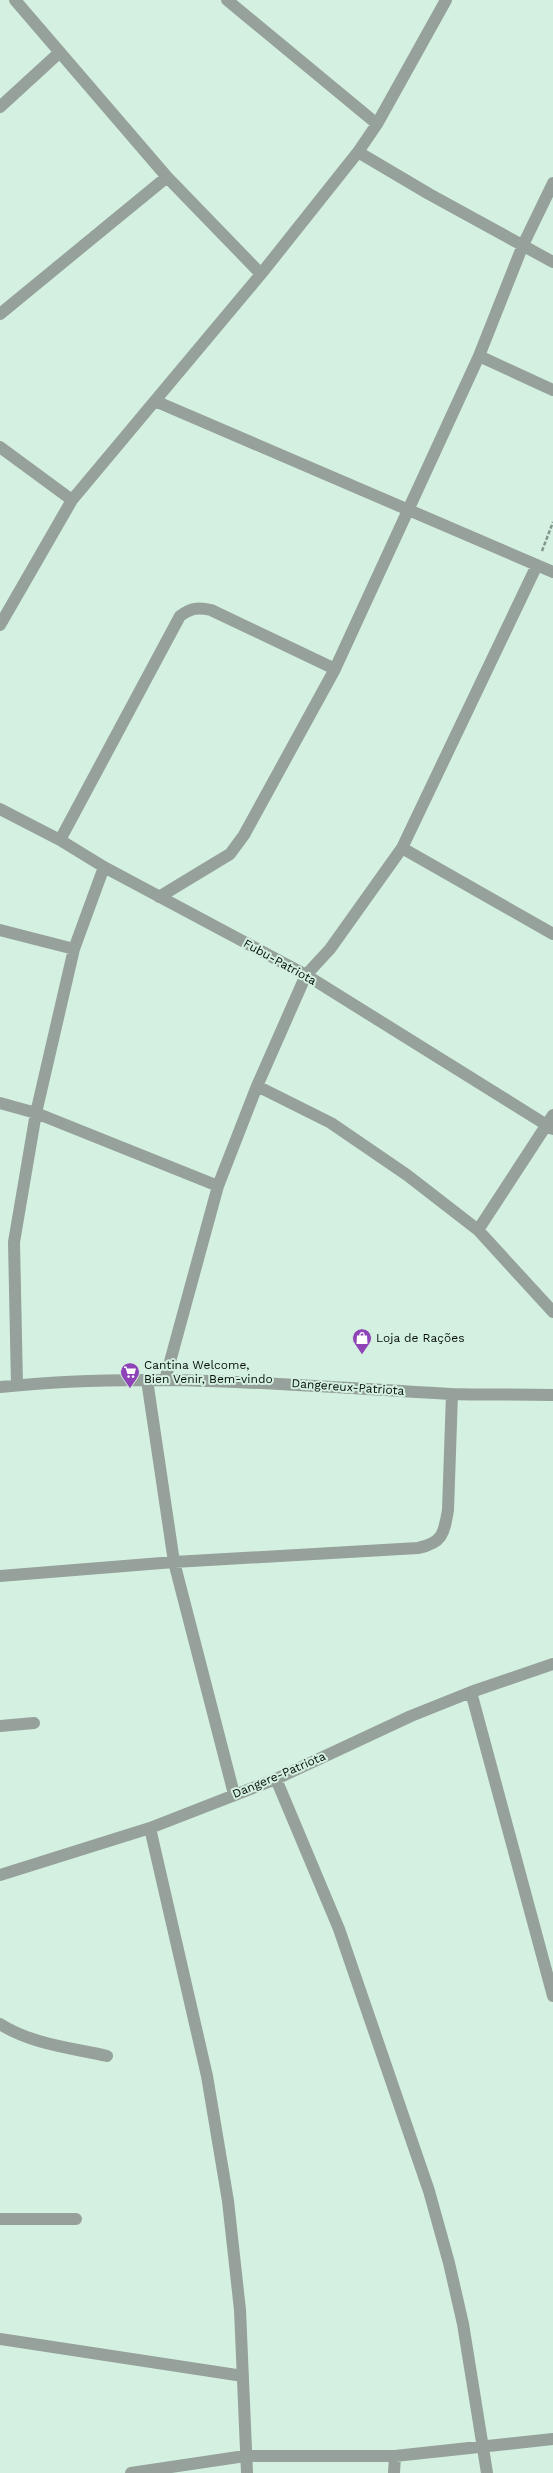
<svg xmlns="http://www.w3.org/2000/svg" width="553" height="2473" font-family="'Work Sans',sans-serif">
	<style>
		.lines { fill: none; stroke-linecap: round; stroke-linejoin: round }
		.path { stroke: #82978c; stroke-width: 2.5; stroke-dasharray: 4 2; stroke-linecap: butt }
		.minor { stroke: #95a19a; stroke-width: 12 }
		.labels { text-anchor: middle; stroke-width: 4; stroke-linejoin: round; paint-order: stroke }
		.street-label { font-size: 12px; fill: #050e09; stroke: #d4f0e1 }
		.poi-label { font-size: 12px; fill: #050e09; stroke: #d4f0e1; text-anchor: start }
	</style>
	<rect width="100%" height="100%" fill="#d4f0e1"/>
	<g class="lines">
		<path class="path" d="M542 551 553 522"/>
		<path class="minor" d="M15 0 167 177 261 274
			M227 0 377 124
			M0 107 60 52
			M358 152 429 194 553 262
			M0 314 167 177
			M479 356 553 390
			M155 401 553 572
			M0 447 72 500
			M0 625 72 500 261 274 358 152 377 124 446 0
			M0 809 60 840 104 867 306 975 553 1129
			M60 840 180 616C191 608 198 607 211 610L335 669
			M402 848 553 934
			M159 897 230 854 244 835 335 669 479 356 523 245 553 183
			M0 930 74 949
			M257 1086 331 1123 407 1175 478 1230 553 1312
			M0 1103 36 1113 218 1186
			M478 1230 553 1115
			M147 1380 174 1562 234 1794
			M165 1380 218 1186 257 1086 306 975 330 949 402 848 537 565
			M17 1385 14 1242 36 1113 74 949 104 867
			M0 1387C150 1371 300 1386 450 1394 484 1395 519 1394 553 1395
			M0 1576 174 1562 418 1548C443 1543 444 1533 448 1510L452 1394
			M471 1692 553 1996
			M0 1726 34 1723
			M276 1779 339 1929 429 2191 449 2263 463 2324 487 2473
			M150 1828 207 2076 228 2201 240 2310 247 2473
			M0 1875 150 1828 276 1779 411 1716 471 1692 553 1664
			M0 2024C31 2044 72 2048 107 2056
			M0 2219H76
			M0 2339 243 2376
			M131 2473 245 2456H395L553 2439
			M394 2473 395 2456"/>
	</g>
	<defs>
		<g id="shop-pin" transform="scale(1)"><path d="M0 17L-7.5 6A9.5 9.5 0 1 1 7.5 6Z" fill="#8e44b6" stroke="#d4f0e1"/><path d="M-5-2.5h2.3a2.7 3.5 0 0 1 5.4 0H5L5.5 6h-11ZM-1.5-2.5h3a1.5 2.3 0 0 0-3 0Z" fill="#fff"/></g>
		<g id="supermarket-pin" transform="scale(1)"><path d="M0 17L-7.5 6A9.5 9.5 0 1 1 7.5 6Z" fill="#8e44b6" stroke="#d4f0e1"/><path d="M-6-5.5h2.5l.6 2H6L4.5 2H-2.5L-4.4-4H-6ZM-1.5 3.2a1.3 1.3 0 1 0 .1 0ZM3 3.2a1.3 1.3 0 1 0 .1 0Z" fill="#fff"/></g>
	</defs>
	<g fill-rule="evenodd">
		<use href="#shop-pin" x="362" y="1338"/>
		<use href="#supermarket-pin" x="130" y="1372"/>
	</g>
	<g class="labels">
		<g class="street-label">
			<text transform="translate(280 962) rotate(29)" y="4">Fubu-Patriota</text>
			<text transform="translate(348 1387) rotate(4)" y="4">Dangereux-Patriota</text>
			<text transform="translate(279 1775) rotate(-23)" y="4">Dangere-Patriota</text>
		</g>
		<g class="poi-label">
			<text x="376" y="1342">Loja de Rações</text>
			<text x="144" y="1369">Cantina Welcome,<tspan x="144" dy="14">Bien Venir, Bem-vindo</tspan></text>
		</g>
	</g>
</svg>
